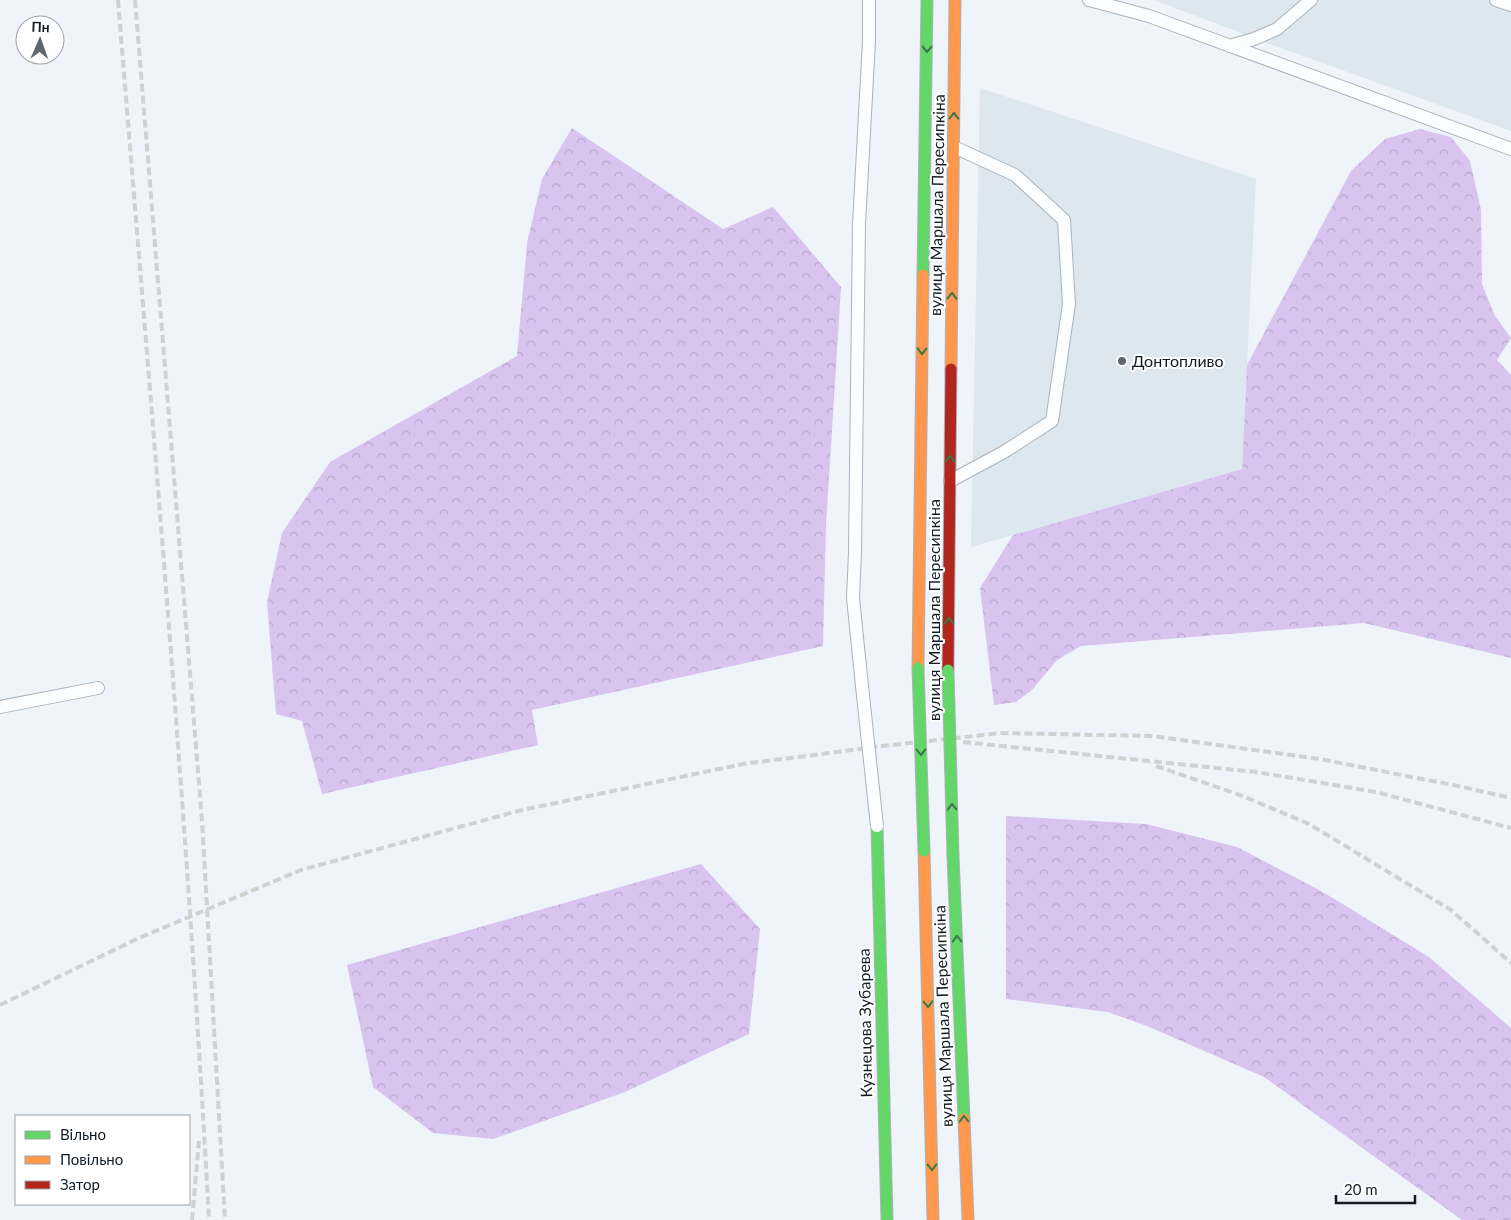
<svg xmlns="http://www.w3.org/2000/svg" width="1511" height="1220" font-family="Lato,sans-serif">
	<style>
		.built { fill: #dde7f0 }
		.forest { fill: url(#forest-crowns) }
		.lines { fill: none; stroke-linecap: round; stroke-linejoin: round }
		.lane-casing { stroke: #abb3ba; stroke-width: 14 }
		.fast-casing { stroke: #abb3ba; stroke-width: 13 }
		.slow-casing { stroke: #abb3ba; stroke-width: 13 }
		.jam-casing { stroke: #abb3ba; stroke-width: 13 }
		.lane { stroke: #fcfdfe; stroke-width: 12 }
		.fast { stroke: #63d668; stroke-width: 11 }
		.slow { stroke: #ff974d; stroke-width: 11 }
		.jam { stroke: #b3261e; stroke-width: 11 }
		.rail { stroke: #cfd1d3; stroke-width: 4; stroke-dasharray: 8 4; stroke-linecap: butt }
		.lane-bridge-casing { stroke: #abb3ba; stroke-width: 14; stroke-linecap: butt }
		.fast-bridge-casing { stroke: #abb3ba; stroke-width: 13; stroke-linecap: butt }
		.lane-bridge { stroke: #fcfdfe; stroke-width: 12 }
		.fast-bridge { stroke: #63d668; stroke-width: 11 }
		.oneway { stroke: #3a7846 }
		.poi-dot { fill: #5e676f; stroke: #fff; stroke-width: 2 }
		.labels { text-anchor: middle; stroke-width: 4; stroke-linejoin: round; paint-order: stroke }
		.street-label { font-size: 16px; fill: #111b24; stroke: #fff }
		.poi-label { font-size: 16px; fill: #111b24; stroke: #fff; text-anchor: start }
	</style>
	<defs>
		<pattern id="forest-crowns" width="20" height="18" patternUnits="userSpaceOnUse" patternTransform="scale(1.25)"><rect width="20" height="18" fill="#d9c4f0"/><path d="M2 6a3 3 0 1 1 6 0M12 15a3 3 0 1 1 6 0" fill="none" stroke="#b9a8ce"/></pattern>
	</defs>
	<rect width="100%" height="100%" fill="#eef4fa"/>
	<path class="built" d="M1154 0H1511V131L1270 44Z
		M980 88 1256 179 1242 469 971 547Z"/>
	<path class="forest" d="M572 128 723 229 773 207 841 287 826 525 823 646 532 710 538 745 322 794 302 721 276 714 267 602 282 533 330 462 517 356 527 243 542 179Z
		M1420 129 1451 137 1470 161 1481 210 1482 284 1495 316 1511 338 1497 360 1511 375V658L1364 623 1081 646 1057 660 1032 690 1016 702 994 705 980 588 1013 535 1242 469 1247 365 1351 171 1385 139Z
		M1006 816 1146 824 1237 847 1323 892 1429 957 1511 1028V1220H1462L1264 1077 1147 1026 1108 1012 1006 999Z
		M701 864 760 929 749 1034 625 1092 493 1139 433 1133 373 1087 347 965Z"/>
	<g class="lines">
		<g class="lane-casing">
			<path id="lane" d="M1089 0 1149 16 1511 149
				M1496 0 1511 5
				M1229 46 1254 39 1277 29 1311 0
				M950 481 1004 452 1052 421 1069 304 1064 220 1015 175 954 147
				M862 686 853 598 855 552 859 224 869 41V0
				M0 707 98 688"/>
		</g>
		<g class="fast-casing">
			<path id="fast" d="M923 275 927 0
				M877 826 887 1220
				M953 856 964 1119"/>
		</g>
		<g class="slow-casing">
			<path id="slow" d="M951 369 955 0
				M918 668 923 275
				M924 851 933 1220
				M964 1119 968 1220"/>
		</g>
		<g class="jam-casing">
			<path id="jam" d="M948 670 951 369"/>
		</g>
		<use href="#lane" class="lane"/>
		<use href="#fast" class="fast"/>
		<use href="#slow" class="slow"/>
		<use href="#jam" class="jam"/>
		<path class="rail" d="M118 0C151 406 187 813 209 1220
			M135 0 202 820 225 1220
			M963 742 1256 772 1376 792 1511 828
			M1156 766 1240 795 1309 824 1451 910 1511 963
			M0 1005 139 938 301 870 522 810 743 764 883 746 1001 733 1152 736 1320 759 1458 786 1511 798
			M192 1220 199 1141"/>
		<g class="lane-bridge-casing">
			<path id="lane-bridge" d="M862 686 877 826"/>
		</g>
		<g class="fast-bridge-casing">
			<path id="fast-bridge" d="M918 668 924 851
				M948 670 953 856"/>
		</g>
		<use href="#lane-bridge" class="lane-bridge"/>
		<use href="#fast-bridge" class="fast-bridge"/>
	</g>
	<defs><path id="oneway-chevron" d="M-2-3.5L2.5 0L-2 3.5" fill="none" stroke-width="1.6" stroke-linecap="round" stroke-linejoin="round" transform="scale(1.25)"/></defs>
	<g class="oneway">
		<use href="#oneway-chevron" transform="translate(927 49) rotate(91)"/>
		<use href="#oneway-chevron" transform="translate(954 116) rotate(-89)"/>
		<use href="#oneway-chevron" transform="translate(952 296) rotate(-89)"/>
		<use href="#oneway-chevron" transform="translate(922 351) rotate(91)"/>
		<use href="#oneway-chevron" transform="translate(950 459) rotate(-89)"/>
		<use href="#oneway-chevron" transform="translate(949 621) rotate(-89)"/>
		<use href="#oneway-chevron" transform="translate(921 752) rotate(88)"/>
		<use href="#oneway-chevron" transform="translate(952 807) rotate(-92)"/>
		<use href="#oneway-chevron" transform="translate(957 939) rotate(-92)"/>
		<use href="#oneway-chevron" transform="translate(928 1004) rotate(89)"/>
		<use href="#oneway-chevron" transform="translate(964 1119) rotate(-92)"/>
		<use href="#oneway-chevron" transform="translate(932 1167) rotate(89)"/>
	</g>
	<circle class="poi-dot" cx="1122" cy="361" r="5"/>
	<g class="labels">
		<g class="street-label">
			<text transform="translate(937 205) rotate(-89)" y="6">вулиця Маршала Пересипкіна</text>
			<text transform="translate(934 610) rotate(-90)" y="6">вулиця Маршала Пересипкіна</text>
			<text transform="translate(943 1016) rotate(-92)" y="6">вулиця Маршала Пересипкіна</text>
			<text transform="translate(865 1023) rotate(-91)" y="6">Кузнецова Зубарева</text>
		</g>
		<g class="poi-label">
			<text x="1132" y="367">Донтопливо</text>
		</g>
	</g>
	<rect x="15" y="1115" width="175" height="90" fill="#ffffff" stroke="#a0a4a7"/>
	<rect x="25" y="1131" width="25" height="8" fill="#63d668" stroke="#a0a4a7"/>
	<text x="60" y="1140" font-size="15" fill="#111b24">Вільно</text>
	<rect x="25" y="1156" width="25" height="8" fill="#ff974d" stroke="#a0a4a7"/>
	<text x="60" y="1165" font-size="15" fill="#111b24">Повільно</text>
	<rect x="25" y="1181" width="25" height="8" fill="#b3261e" stroke="#a0a4a7"/>
	<text x="60" y="1190" font-size="15" fill="#111b24">Затор</text>
	<g transform="translate(40 40) rotate(2)"><circle r="24" fill="#ffffff" stroke="#a0a4a7"/>
	<path d="M0-4L9 19L0 12L-9 19Z" fill="#5e676f"/>
	<text y="-8" font-size="14" font-weight="bold" text-anchor="middle" fill="#111b24">Пн</text>
	</g>
	<path d="M1336 1195v8h79v-8" fill="none" stroke="#111b24" stroke-width="2.5"/>
	<text x="1344" y="1195" font-size="15" fill="#111b24" stroke="#ffffff" stroke-width="4" paint-order="stroke">20 m</text>
</svg>
